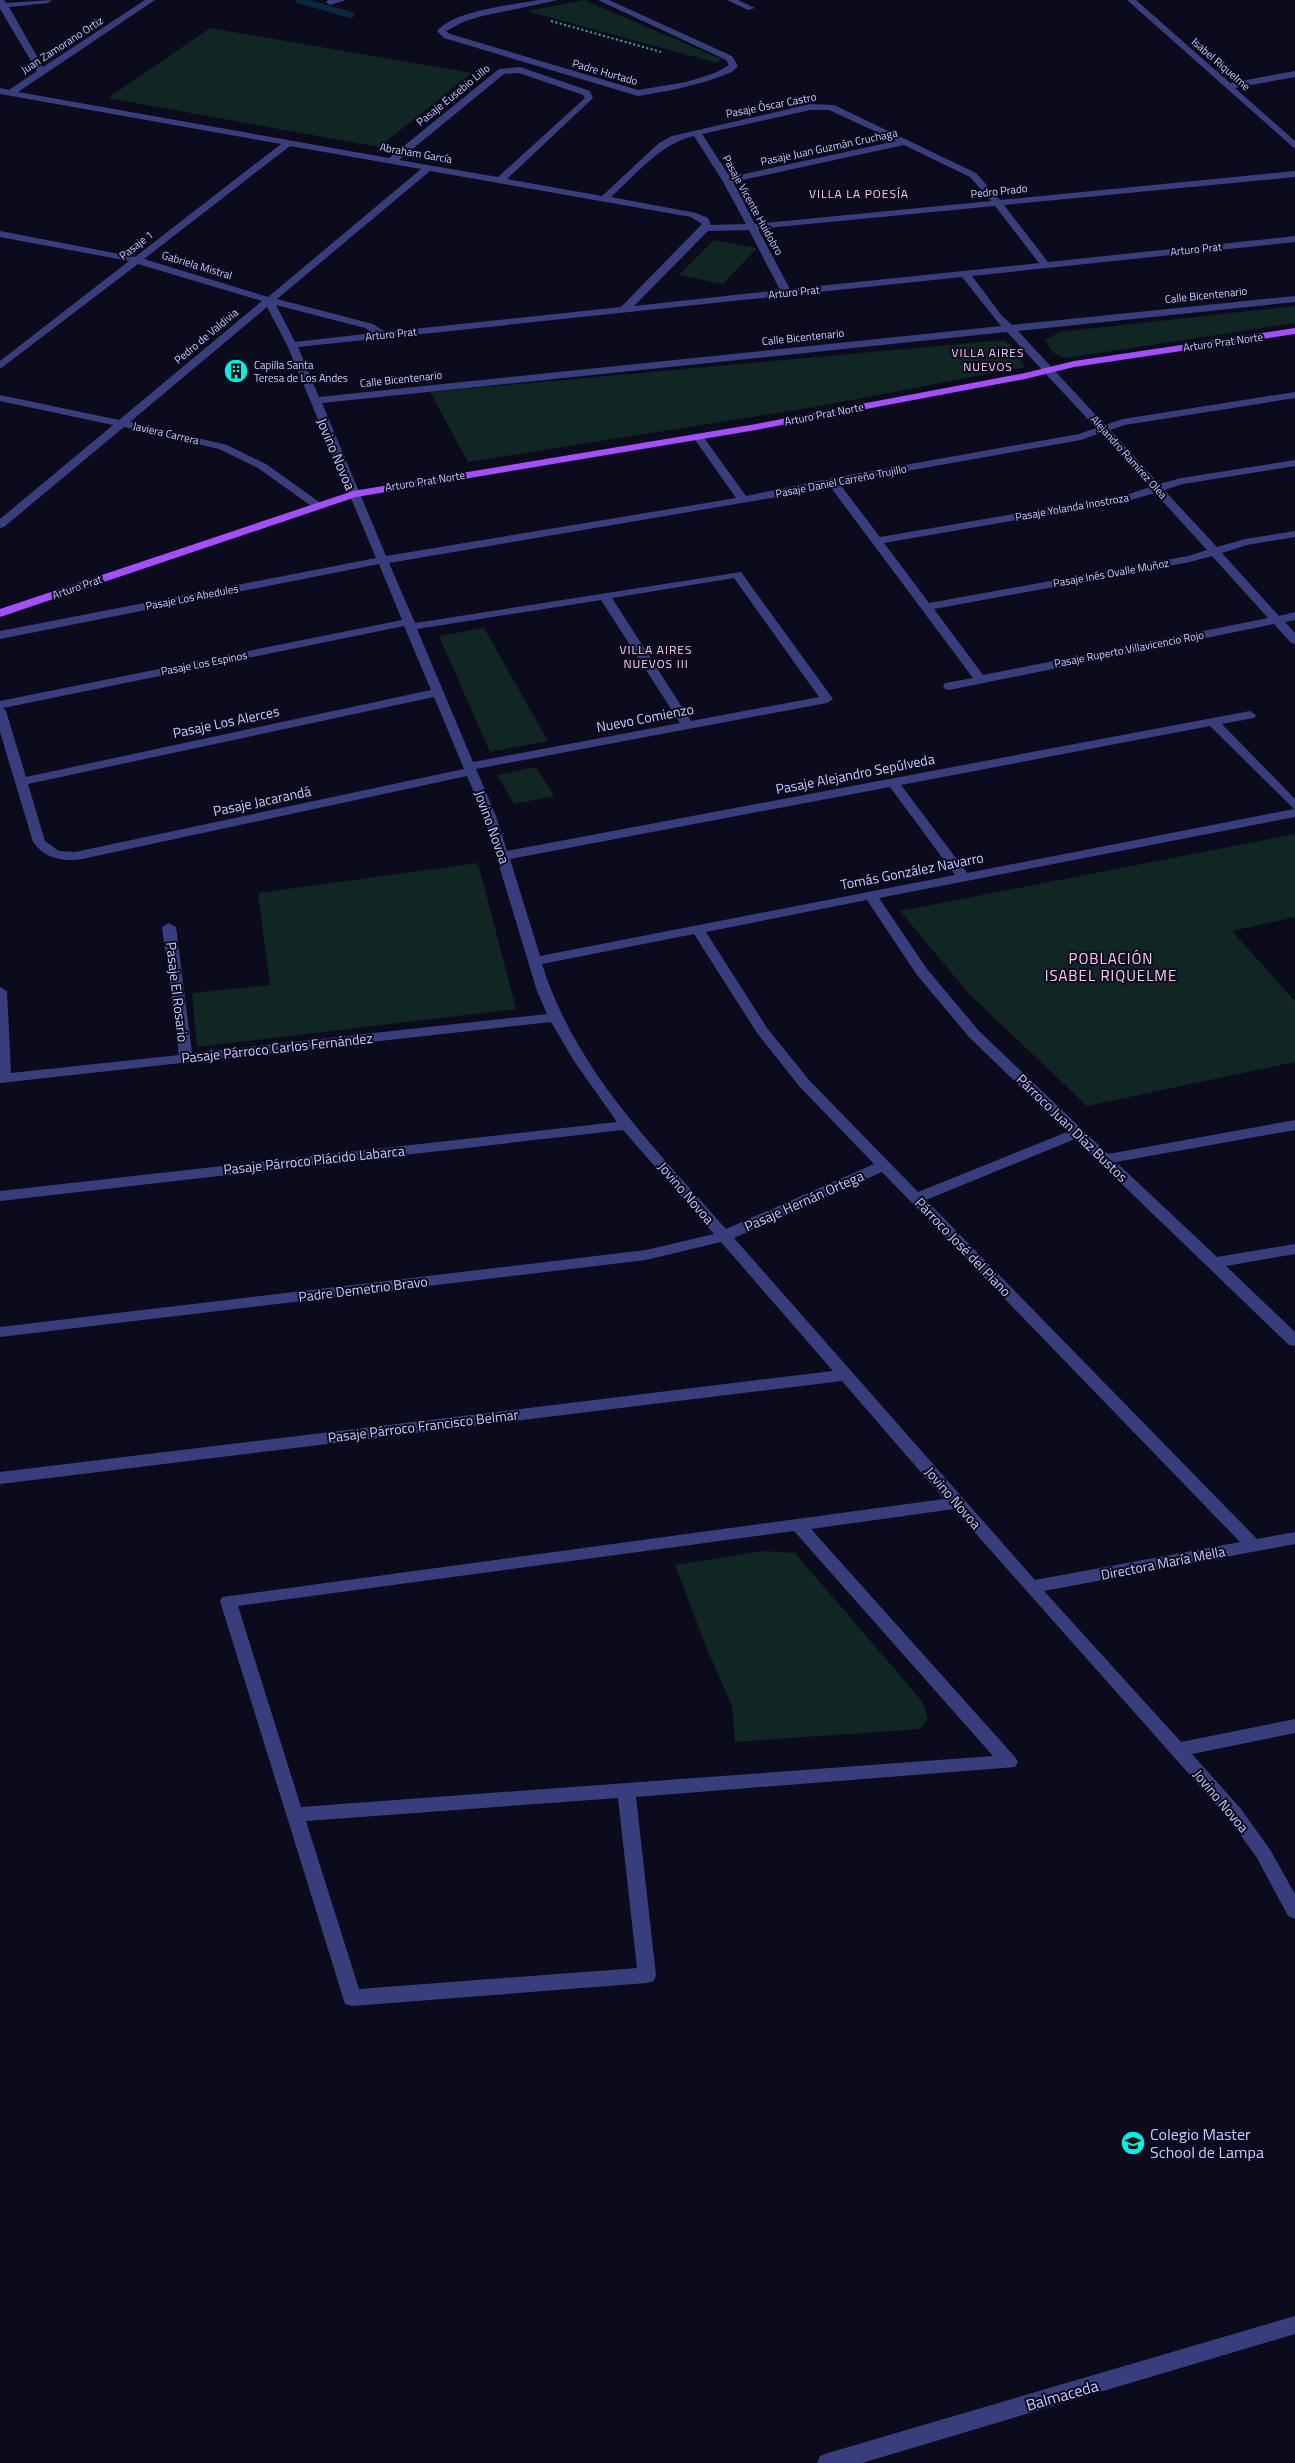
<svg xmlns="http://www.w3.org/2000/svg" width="1295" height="2463" font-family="'Titillium Web',sans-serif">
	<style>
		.green { fill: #0f2622 }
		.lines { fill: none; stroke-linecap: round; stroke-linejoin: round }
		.stream { stroke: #0c2840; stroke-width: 6 }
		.path { stroke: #2dad92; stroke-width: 2; stroke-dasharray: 2 2.5; stroke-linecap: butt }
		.minor { fill: #373e7b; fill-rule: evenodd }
		.major { fill: #a24ffe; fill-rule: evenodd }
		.labels { text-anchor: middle; stroke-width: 4; stroke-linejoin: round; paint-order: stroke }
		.far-street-label { font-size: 11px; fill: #c7c9ff; stroke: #0c0b1d }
		.far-poi-label { font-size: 11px; fill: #c7c9ff; stroke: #0c0b1d; text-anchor: start }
		.far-neighbourhood-label { font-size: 12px; letter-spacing: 1px; fill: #ffc9f3; stroke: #0c0b1d }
		.street-label { font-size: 14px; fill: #c7c9ff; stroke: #0c0b1d }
		.neighbourhood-label { font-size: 15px; letter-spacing: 1px; fill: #ffc9f3; stroke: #0c0b1d }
		.near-poi-label { font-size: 16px; fill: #c7c9ff; stroke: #0c0b1d; text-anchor: start }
		.near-street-label { font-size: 16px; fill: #c7c9ff; stroke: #0c0b1d }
	</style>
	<rect width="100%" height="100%" fill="#0c0b1d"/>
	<path class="green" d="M584 0 721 59 717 63 527 11Z
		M210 28 472 73 379 147 108 98Z
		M714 240 757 248 723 284 679 275Z
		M1295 306V323L1066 358 1054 353 1045 340 1060 332Z
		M1004 340 1013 347 1025 367 815 407 468 462 430 392Z
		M484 628 548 741 490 752 439 636Z
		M536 767 554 796 514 804 497 775Z
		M1295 834V917L1232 931 1295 1001V1062L1087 1106 969 994 900 911Z
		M478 863 516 1009 197 1047 192 993 270 985 258 893Z
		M763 1551 795 1553 922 1701 928 1718 920 1729 735 1742 732 1706 707 1649 675 1565Z"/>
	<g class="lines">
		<path class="stream" d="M298 0 351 15"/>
		<path class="path" d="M551 21 661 52"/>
		<path class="minor" d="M0 0H4L6 3 52 0 48 3 9 7 43 67 145 0H155L18 92 389 158 499 69 520 67 590 91 593 98 507 179 602 196 659 143 672 136 810 104 834 105 976 173 1000 200 1295 171V177L1004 205 1048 262 1295 236V242L972 276 1002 316 1012 325 1295 296V302L1018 331 1105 425 1123 419 1295 392V398L1125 425 1110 430 1159 484 1181 478 1295 460V466L1183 484 1164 490 1217 547 1245 539 1295 531V537L1247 545 1222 553 1279 616 1295 612V620L1285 622 1295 633V644L1291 643 1274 624 949 690 945 689 943 686 945 683 973 678 829 485 777 497 389 563 415 623 741 572 833 699 827 703 476 769 496 816 507 851 1250 711 1256 715 1254 718 1222 724 1295 799V817L879 898 927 969 979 1031 1108 1154 1295 1120V1130L1116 1162 1217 1257 1295 1244V1254L1226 1266 1295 1332V1346L1289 1345 1075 1139 926 1200 1257 1539 1295 1532V1544L1044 1591 1181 1742 1295 1719V1733L1192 1754 1241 1809 1269 1848 1295 1894V1919L1288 1916 1257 1858 1229 1819 954 1509 811 1529 1015 1757 1018 1762 1015 1767 636 1797 656 1975 654 1981 647 1983 352 2006 345 2004 220 1601 222 1597 944 1499 842 1381 0 1484V1472L833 1371 721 1242 646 1260 0 1337V1327L646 1250 714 1234 623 1130 0 1201V1191L617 1122 574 1061 551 1022 0 1083V987L7 991 11 1073 179 1055 162 927 169 923 176 927 192 1053 547 1014 537 991 484 816 467 776 82 859C63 862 45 859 33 842L0 732V701L402 620 379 564 0 639V631L376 558 287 345 267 307 130 422 227 445 266 464 322 504V508H314L258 468 219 449 124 427 4 527 0 528V519L113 425 0 401V395L119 420 262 301 138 264 0 369V361L129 261 0 237V231L135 257 281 144 0 94V88L9 90 37 71 0 9ZM519 73 583 95 585 98 498 177 399 160 504 74ZM810 110H829L896 141 730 177 702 134ZM694 136 722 180 746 224 711 225 708 218 696 213 611 197C637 174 659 144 694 136ZM904 145 970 177 991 201 755 224 733 182ZM290 146 421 169 268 297 144 259ZM430 171 691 217 702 224 621 307 385 332 373 324 277 299ZM995 206 1039 263 790 289 758 229ZM749 230 780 290 634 306 708 231ZM962 277 1001 326 319 397 298 347ZM276 305 365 328 373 333 295 342ZM1007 332 1096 428 1079 434 832 478 746 496 702 435 698 434 693 437 736 498 386 556 322 403ZM1101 433 1150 487 1129 494 880 537 839 483 1081 440ZM1155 493 1207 550 1188 556 929 603 884 543 1131 500ZM1212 556 1268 618 983 675 934 609 1190 562ZM734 578 819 697 691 721 612 598ZM601 600 680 723 473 762 417 629ZM404 626 431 690 26 777 6 711 3 708ZM434 697 464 769 75 852 59 851 45 841 28 784ZM1210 726 1294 809 967 873 901 785ZM890 787 955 875 540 956 510 859ZM867 900 917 975 969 1037 1067 1132 918 1192 809 1080 767 1028 706 932ZM694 934 757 1033 799 1086 874 1164 726 1229C655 1148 575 1070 542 964ZM882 1172 1240 1542 1035 1580 734 1238ZM794 1531 993 1756 301 1807 238 1606ZM618 1798 637 1968 359 1989 306 1821Z
			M328 0H346L330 5 326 2Z
			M539 0H558L478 17 463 22 446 31 450 34 638 90 686 82 715 73 729 65 726 60 720 57 598 0H609L732 56 738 66 732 72 708 81 673 90 638 96 444 38 437 31C455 10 512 5 539 0Z
			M727 0H738L755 8 748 10Z
			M1127 0H1136L1230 83 1295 71V77L1235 88 1295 141V149Z
			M1295 2316V2334L862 2463H817L820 2456 828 2453Z"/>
		<path class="major" d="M1295 328V334L1074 367 1025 379 756 430 356 497 0 617V609L353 491 756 424 1025 373 1074 361Z"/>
	</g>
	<defs>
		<g id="building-disc" transform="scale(1.25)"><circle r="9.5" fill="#02f0e4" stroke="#0c0b1d"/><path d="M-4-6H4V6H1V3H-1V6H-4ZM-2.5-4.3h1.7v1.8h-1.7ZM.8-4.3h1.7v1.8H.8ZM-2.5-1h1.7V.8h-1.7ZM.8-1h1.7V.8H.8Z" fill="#111"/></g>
		<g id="school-disc" transform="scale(1.25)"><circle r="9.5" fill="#02f0e4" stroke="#0c0b1d"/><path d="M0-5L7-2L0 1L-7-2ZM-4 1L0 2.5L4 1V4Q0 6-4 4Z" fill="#111"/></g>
	</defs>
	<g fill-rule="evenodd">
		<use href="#building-disc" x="236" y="371"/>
		<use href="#school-disc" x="1133" y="2143"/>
	</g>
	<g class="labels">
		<g class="far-street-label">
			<text transform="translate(62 45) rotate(-33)" y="4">Juan Zamorano Ortiz</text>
			<text transform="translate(1221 64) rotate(41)" y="4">Isabel Riquelme</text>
			<text transform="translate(605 72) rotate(16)" y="4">Padre Hurtado</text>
			<text transform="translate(453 95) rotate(-39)" y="4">Pasaje Eusebio Lillo</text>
			<text transform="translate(771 105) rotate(-11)" y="4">Pasaje Óscar Castro</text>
			<text transform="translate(829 147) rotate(-12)" y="4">Pasaje Juan Guzmán Cruchaga</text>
			<text transform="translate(416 153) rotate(10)" y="4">Abraham García</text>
			<text transform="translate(999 191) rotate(-6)" y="4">Pedro Prado</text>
			<text transform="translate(753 205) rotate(61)" y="4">Pasaje Vicente Huidobro</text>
			<text transform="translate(136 245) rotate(-38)" y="4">Pasaje 1</text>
			<text transform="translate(1196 249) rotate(-6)" y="4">Arturo Prat</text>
			<text transform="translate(197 265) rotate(17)" y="4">Gabriela Mistral</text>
			<text transform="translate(794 292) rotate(-6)" y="4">Arturo Prat</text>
			<text transform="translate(1206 295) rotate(-6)" y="4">Calle Bicentenario</text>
			<text transform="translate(391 334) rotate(-6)" y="4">Arturo Prat</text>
			<text transform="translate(206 336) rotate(-40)" y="4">Pedro de Valdivia</text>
			<text transform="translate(803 337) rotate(-6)" y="4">Calle Bicentenario</text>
			<text transform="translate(1223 342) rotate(-8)" y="4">Arturo Prat Norte</text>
			<text transform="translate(401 379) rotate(-6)" y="4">Calle Bicentenario</text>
			<text transform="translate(824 414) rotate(-11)" y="4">Arturo Prat Norte</text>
			<text transform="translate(166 433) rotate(13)" y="4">Javiera Carrera</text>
			<text transform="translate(1129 457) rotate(48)" y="4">Alejandro Ramírez Olea</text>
			<text transform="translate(425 481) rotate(-9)" y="4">Arturo Prat Norte</text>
			<text transform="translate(841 481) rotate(-11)" y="4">Pasaje Daniel Carreño Trujillo</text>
			<text transform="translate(1072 507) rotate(-10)" y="4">Pasaje Yolanda Inostroza</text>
			<text transform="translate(1111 573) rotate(-10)" y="4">Pasaje Inés Ovalle Muñoz</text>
			<text transform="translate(77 587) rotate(-19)" y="4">Arturo Prat</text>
			<text transform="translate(192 597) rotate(-11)" y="4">Pasaje Los Abedules</text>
			<text transform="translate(1129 649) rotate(-11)" y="4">Pasaje Ruperto Villavicencio Rojo</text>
			<text transform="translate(204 663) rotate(-11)" y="4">Pasaje Los Espinos</text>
		</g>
		<g class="far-poi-label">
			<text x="254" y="369">Capilla Santa<tspan x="254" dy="13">Teresa de Los Andes</tspan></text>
		</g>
		<g class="far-neighbourhood-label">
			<text x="859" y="198">VILLA LA POESÍA</text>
			<text x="988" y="357">VILLA AIRES<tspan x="988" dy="14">NUEVOS</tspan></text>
			<text x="656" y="654">VILLA AIRES<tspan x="656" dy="14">NUEVOS III</tspan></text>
		</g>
		<g class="street-label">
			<text transform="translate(336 454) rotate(67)" y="5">Jovino Novoa</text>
			<text transform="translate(645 718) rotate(-11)" y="5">Nuevo Comienzo</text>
			<text transform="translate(226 722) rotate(-12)" y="5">Pasaje Los Alerces</text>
			<text transform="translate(855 774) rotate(-11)" y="5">Pasaje Alejandro Sepúlveda</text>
			<text transform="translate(262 801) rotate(-12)" y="5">Pasaje Jacarandá</text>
			<text transform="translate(492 827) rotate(70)" y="5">Jovino Novoa</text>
			<text transform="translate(912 871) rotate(-11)" y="5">Tomás González Navarro</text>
			<text transform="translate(177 992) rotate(83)" y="5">Pasaje El Rosario</text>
			<text transform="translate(277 1048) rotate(-6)" y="5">Pasaje Párroco Carlos Fernández</text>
			<text transform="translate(1072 1128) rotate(44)" y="5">Párroco Juan Díaz Bustos</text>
			<text transform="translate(314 1160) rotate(-6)" y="5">Pasaje Párroco Plácido Labarca</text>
			<text transform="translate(686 1193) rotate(49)" y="5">Jovino Novoa</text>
			<text transform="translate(804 1201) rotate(-24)" y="5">Pasaje Hernán Ortega</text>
			<text transform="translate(963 1247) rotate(46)" y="5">Párroco José del Piano</text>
			<text transform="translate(363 1289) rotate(-7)" y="5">Padre Demetrio Bravo</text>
			<text transform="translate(423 1426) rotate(-7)" y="5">Pasaje Párroco Francisco Belmar</text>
			<text transform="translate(953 1498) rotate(49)" y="5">Jovino Novoa</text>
			<text transform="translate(1163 1563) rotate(-11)" y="5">Directora María Mella</text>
			<text transform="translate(1221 1801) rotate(50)" y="5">Jovino Novoa</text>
		</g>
		<g class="neighbourhood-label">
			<text x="1111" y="964">POBLACIÓN<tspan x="1111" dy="17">ISABEL RIQUELME</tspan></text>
		</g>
		<g class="near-poi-label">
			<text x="1150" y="2140">Colegio Master<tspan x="1150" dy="18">School de Lampa</tspan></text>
		</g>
		<g class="near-street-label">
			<text transform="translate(1062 2395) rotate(-16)" y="6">Balmaceda</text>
		</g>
	</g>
</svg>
